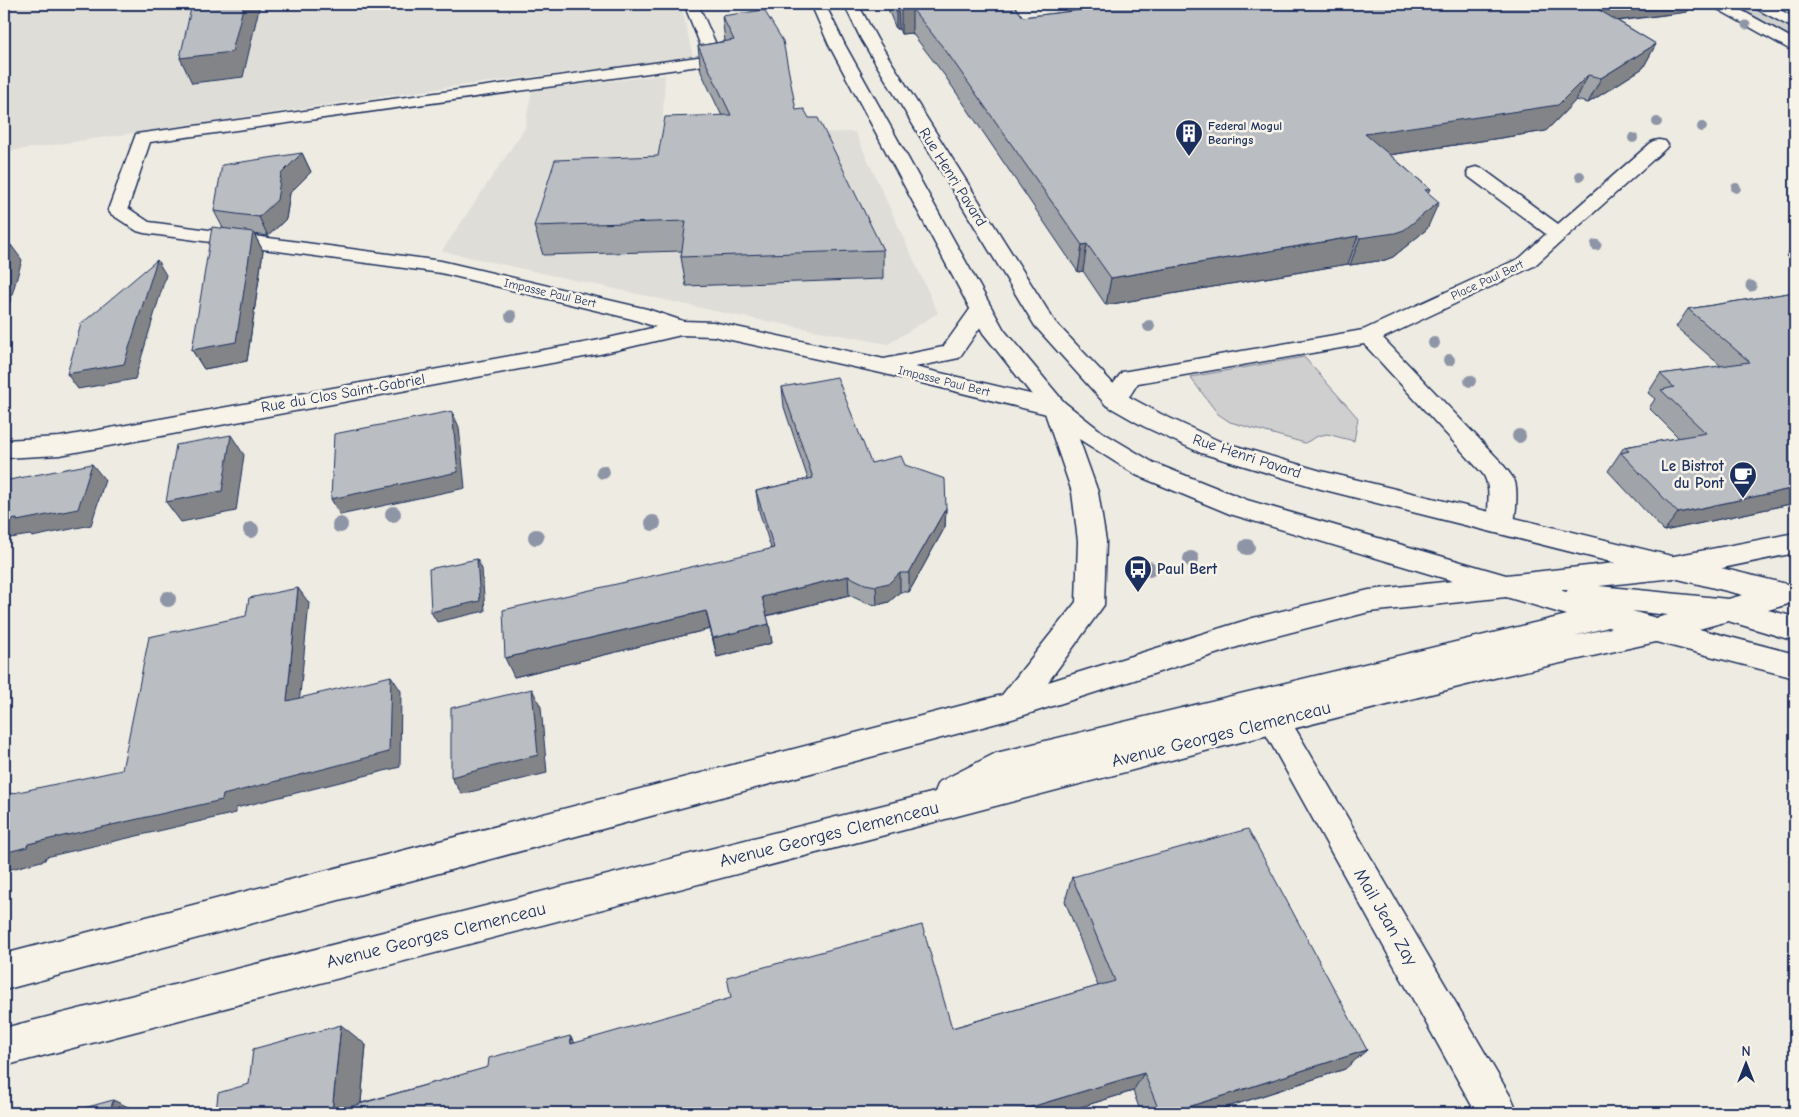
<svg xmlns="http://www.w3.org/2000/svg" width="1799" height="1117" font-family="'Comic Neue',sans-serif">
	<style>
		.built { fill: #deddd8 }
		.green { fill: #cfcfcf; stroke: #757f96 }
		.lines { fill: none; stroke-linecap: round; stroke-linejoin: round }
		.minor-casing { stroke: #1b2f5e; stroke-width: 3 }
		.major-casing { stroke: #1b2f5e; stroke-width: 3 }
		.minor { fill: #f7f3e8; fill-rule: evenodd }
		.major { fill: #f7f3e8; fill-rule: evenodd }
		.tram { stroke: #1b2f5e; stroke-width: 1 }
		.tree { fill: #8e95a6 }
		.wall { fill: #a0a3a7; stroke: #1b2f5e }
		.shaded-wall { fill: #828488; stroke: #1b2f5e }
		.building { fill: #babdc2; stroke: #1b2f5e }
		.labels { text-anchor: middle; stroke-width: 5; stroke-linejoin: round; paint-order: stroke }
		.far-poi-label { font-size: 12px; font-weight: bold; fill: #1b2f5e; stroke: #f7f3e8; text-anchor: start }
		.far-street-label { font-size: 12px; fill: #1b2f5e; stroke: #f7f3e8 }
		.street-label { font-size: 15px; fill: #1b2f5e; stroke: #f7f3e8 }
		.poi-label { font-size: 15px; font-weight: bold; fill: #1b2f5e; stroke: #f7f3e8; text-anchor: end }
		.near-street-label { font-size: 18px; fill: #1b2f5e; stroke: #f7f3e8 }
	</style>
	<rect width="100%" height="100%" fill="#eeebe2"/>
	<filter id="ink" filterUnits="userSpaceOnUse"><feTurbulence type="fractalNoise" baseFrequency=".02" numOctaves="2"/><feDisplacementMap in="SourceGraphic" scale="10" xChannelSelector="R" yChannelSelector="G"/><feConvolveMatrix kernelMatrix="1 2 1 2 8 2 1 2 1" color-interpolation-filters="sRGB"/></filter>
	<g filter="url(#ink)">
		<path class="built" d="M4 4H681L693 57 449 87 4 152Z
			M665 75 662 136 855 132 938 313 888 344 738 316 442 251 525 128 532 90Z"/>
		<path class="green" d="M1725 4H1749L1795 29V43Z
			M1304 357 1358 418 1354 441 1327 434 1318 436 1305 443 1230 422 1218 414 1190 377Z"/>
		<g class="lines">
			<g class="minor-casing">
				<path id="minor" d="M684 4H698L723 60 721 63 150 142 128 208 149 222 441 261 647 309 683 321 713 322 884 359 943 347 973 305 981 303 989 305 992 310 959 358 915 367 1064 402 1067 408 1064 414 1055 416 881 373 713 336 681 335 600 354 60 455 4 458V440L60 437 600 340 656 327 632 319 441 273 144 233 137 231 111 214 108 210 136 134 705 56Z
					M1712 4H1730L1795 40V51L1789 49 1714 7Z
					M1751 4H1769L1795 18V29L1753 7Z
					M1659 140 1665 141 1668 145 1665 149 1534 266 1383 338 1501 462C1505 468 1512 475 1515 482 1518 492 1516 522 1511 531L1502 534 1493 531C1482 513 1495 493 1483 474L1364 344 1138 383C1128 397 1125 410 1106 405L1102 399 1122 372 1363 330 1520 258 1546 234 1469 177 1467 173 1469 169 1476 167 1483 169 1558 224 1653 141Z
					M1795 533V553L1674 578 1664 574 1660 567 1664 560 1674 556Z
					M1274 707 1285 711 1512 1099 1518 1113H1476L1263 729 1258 720 1263 711Z"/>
			</g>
			<g class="major-casing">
				<path id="major" d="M811 4H825L845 45 1004 330 1064 402 1102 432 1154 463 1247 500 1506 575 1615 563 1321 489 1201 453 1143 426 1106 405 1035 326 861 39 844 4H858L877 39 1055 322 1122 393 1161 414 1219 441 1321 471 1795 586V602L1768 610 1795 617V641L1728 621 1699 629 1795 654V678L1656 642 1498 677 1213 749 4 1066V1028L935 792 939 782 996 753 1567 615 1506 597 1369 612 1253 642 1012 719 4 990V954L1002 695 1076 602 1078 541 1072 492 1044 410 983 333 829 45ZM1079 439 1136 475 1230 514 1453 581 1369 590 1253 618 1048 682 1104 605 1106 541 1098 492ZM1674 578 1743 595 1728 599 1599 586ZM1560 590H1568L1566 592ZM1632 611 1668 615 1656 618ZM1608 627 1611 628 1574 636 1605 628Z"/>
			</g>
			<use href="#minor" class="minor"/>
			<use href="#major" class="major"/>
			<path class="tram" d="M1732 4 1795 39"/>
		</g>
		<g class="tree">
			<circle cx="1746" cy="25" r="4.5"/>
			<circle cx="1657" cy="122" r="5"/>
			<circle cx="1702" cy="127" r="5"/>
			<circle cx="1633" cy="138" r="5"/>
			<circle cx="1580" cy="176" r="5"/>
			<circle cx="1736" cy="188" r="5"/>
			<circle cx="1596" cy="245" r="5.5"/>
			<circle cx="1751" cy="286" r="5.5"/>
			<circle cx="511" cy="316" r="6"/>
			<circle cx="1149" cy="326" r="6"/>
			<circle cx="1434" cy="343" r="6"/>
			<circle cx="1449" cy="360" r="6"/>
			<circle cx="1470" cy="381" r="6"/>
			<circle cx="1519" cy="436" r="7"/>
			<circle cx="603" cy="472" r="7"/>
			<circle cx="393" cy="514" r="8"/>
			<circle cx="653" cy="523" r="8"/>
			<circle cx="340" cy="525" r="8"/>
			<circle cx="251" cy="530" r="8"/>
			<circle cx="536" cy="537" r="8"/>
			<circle cx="1247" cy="547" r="8"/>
			<circle cx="1191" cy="559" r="8"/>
			<circle cx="1149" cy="569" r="8"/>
			<circle cx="168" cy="599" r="8"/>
		</g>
		<path class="wall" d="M886 4H1013L1023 17 1131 4H1692L1687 12 1618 21 1656 44 1643 68 1588 103 1576 100 1546 131 1390 155 1430 189 1428 193 1427 229 1393 257 1385 260 1350 265 1348 264 1106 305 1083 271 1078 272 945 76 912 33 901 34 899 29H896Z
			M722 16 796 110 809 118 883 250V279L686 286 681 257 682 251 543 255 534 226 658 156 722 116 701 72 698 46 725 41Z
			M302 153 311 172 290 193 286 219 268 236 254 234 263 251 247 361 204 369 192 350 223 228 214 211Z
			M1795 243V263L1786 256Z
			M1795 292V503L1664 531 1608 471 1624 447 1679 438 1649 408 1655 399 1648 393 1660 374 1721 366 1676 327 1688 309Z
			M782 387 871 463 905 465 946 508 945 527 909 592H900L889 602 877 605 866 603 849 595 767 616 769 624 772 643 717 657 710 629 514 677 771 548 759 511 756 491 808 479 784 407Z
			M1072 877 1345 1069 1209 1113H1141L1133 1091 1061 1113H216L249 1084 366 1045 361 1103 576 1043 952 1028 1098 986 1065 901Z"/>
		<path class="shaded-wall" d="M244 4H260L243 77 192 83 180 58Z
			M1586 4H1692L1687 12 1575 26Z
			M896 5H898L899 29H896Z
			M912 9V33L901 34V10Z
			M1656 44 1643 68 1588 103 1601 78Z
			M1588 75 1576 100 1546 131 1356 160 1365 134Z
			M302 153 311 172 290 193 286 219 268 236 259 217 281 174Z
			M1439 202 1427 229 1393 257 1385 260 1350 265 1360 238Z
			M253 232 263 251 247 361 204 369 192 350Z
			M1358 236 1348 264 1106 305 1111 278Z
			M1087 244 1083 271 1078 272 1082 245Z
			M11 245 22 260 4 322V268Z
			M157 260 166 275 135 379 78 389 67 374Z
			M452 411 459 427 465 488 340 515 331 499Z
			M231 435 244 455 236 511 181 522 166 502Z
			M92 464 105 480 91 525 32 537 30 535 4 539V521L17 519Z
			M1795 488V503L1664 531 1678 513Z
			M946 508 945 527 909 592V573Z
			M477 559 482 569 485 611 437 622 431 612Z
			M900 573V592L889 602 877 605 876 586Z
			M848 576 849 595 765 616 762 597Z
			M298 588 309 603 298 715 287 701Z
			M706 611 710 629 514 677 505 658Z
			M769 624 772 643 717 657 713 638Z
			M391 676 401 691 400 767 236 808V813L46 857 45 860 4 871V853L28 844 223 795Z
			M532 689 541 707 547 773 462 794 451 777Z
			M4 745 10 750 4 770Z
			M341 1025 366 1045 360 1113 332 1112Z
			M570 1036 585 1056 571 1044Z
			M1367 1050 1345 1069 1209 1113H1169Z
			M1144 1073 1133 1091 1061 1113H1011Z
			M113 1100 137 1111 136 1113H110Z"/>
		<path class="building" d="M192 4H244L232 52 180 58Z
			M895 4H1013L1023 17 1131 4H1589L1656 44 1601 78 1588 75 1558 105 1365 134 1430 189 1425 190 1439 202 1404 230 1395 233 1360 238 1358 236 1111 278 1087 244 1082 245 946 51 912 9 901 10 898 5H896Z
			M764 10 783 41 796 110 804 109 809 118H818L883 250 681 257 686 221 534 226 555 160 658 156 665 117 731 115 698 46 734 40 722 16Z
			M302 153 281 174 277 200 259 217 214 211 222 165Z
			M212 227 253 232 236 342 192 350Z
			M11 245 4 268V246Z
			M157 260 124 364 67 374 81 324Z
			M1795 292V488L1678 513 1621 453 1629 451 1624 447 1706 433 1661 390 1674 387 1660 374 1750 362 1688 309Z
			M837 377 871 463 901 456 905 465 945 479 946 508 909 573H900L889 583 876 586 865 584 848 576 762 597 769 624 713 638 706 611 505 658 503 610 774 548 756 491 813 478 782 387Z
			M452 411 458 472 331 499 334 434Z
			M231 435 222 491 166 502 176 445Z
			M92 464 78 509 17 521V519L4 521V481Z
			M477 559 480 601 431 612 429 569Z
			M298 588 287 701 391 676 389 752 223 795 222 800 28 844 27 847 4 853V795L122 770 149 637 246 616 249 598Z
			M532 689 538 755 451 777V708Z
			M1248 829 1367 1050 1169 1113H1160L1144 1073 1011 1113H216L218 1093 249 1084 253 1049 341 1025 332 1112 488 1067 489 1058 570 1036 571 1044 731 998 727 977 922 925 952 1028 1115 981 1072 877Z
			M113 1100 110 1113H66Z"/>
	</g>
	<defs>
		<g id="building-pin" transform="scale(1.4375)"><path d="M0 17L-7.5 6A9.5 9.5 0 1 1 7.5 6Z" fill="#1b2f5e" stroke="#f7f3e8"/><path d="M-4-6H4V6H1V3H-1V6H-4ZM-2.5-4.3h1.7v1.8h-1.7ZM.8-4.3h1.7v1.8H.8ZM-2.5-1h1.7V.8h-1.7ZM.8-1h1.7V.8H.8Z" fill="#fff"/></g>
		<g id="cafe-pin" transform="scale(1.4375)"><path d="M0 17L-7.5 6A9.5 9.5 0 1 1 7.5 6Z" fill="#1b2f5e" stroke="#f7f3e8"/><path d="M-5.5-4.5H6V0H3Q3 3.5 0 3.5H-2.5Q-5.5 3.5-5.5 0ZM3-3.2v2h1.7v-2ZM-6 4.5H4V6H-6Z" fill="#fff"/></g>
		<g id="bus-pin" transform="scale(1.4375)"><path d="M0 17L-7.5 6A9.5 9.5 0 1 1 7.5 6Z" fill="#1b2f5e" stroke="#f7f3e8"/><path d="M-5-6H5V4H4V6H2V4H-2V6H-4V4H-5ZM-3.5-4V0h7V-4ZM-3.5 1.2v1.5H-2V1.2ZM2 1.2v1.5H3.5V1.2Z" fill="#fff"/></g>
	</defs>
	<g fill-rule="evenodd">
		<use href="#building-pin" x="1189" y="133"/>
		<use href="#cafe-pin" x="1743" y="475"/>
		<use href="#bus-pin" x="1138" y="569"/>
	</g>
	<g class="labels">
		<g class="far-poi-label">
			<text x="1208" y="130">Federal Mogul<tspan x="1208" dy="14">Bearings</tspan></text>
		</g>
		<g class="far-street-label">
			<text transform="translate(1487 280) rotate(-25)" y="4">Place Paul Bert</text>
			<text transform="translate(550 293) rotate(13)" y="4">Impasse Paul Bert</text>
			<text transform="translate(944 381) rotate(14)" y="4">Impasse Paul Bert</text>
		</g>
		<g class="street-label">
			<text transform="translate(953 177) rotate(58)" y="5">Rue Henri Pavard</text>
			<text transform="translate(343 393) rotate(-10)" y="5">Rue du Clos Saint-Gabriel</text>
			<text transform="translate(1247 456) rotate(18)" y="5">Rue Henri Pavard</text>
		</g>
		<g class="poi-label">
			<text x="1724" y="471">Le Bistrot<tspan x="1724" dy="17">du Pont</tspan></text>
			<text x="1157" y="574" text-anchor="start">Paul Bert</text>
		</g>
		<g class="near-street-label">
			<text transform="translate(1221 734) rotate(-14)" y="6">Avenue Georges Clemenceau</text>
			<text transform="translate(829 834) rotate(-14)" y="6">Avenue Georges Clemenceau</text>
			<text transform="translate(1386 917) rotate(60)" y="6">Mail Jean Zay</text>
			<text transform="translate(436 935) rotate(-14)" y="6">Avenue Georges Clemenceau</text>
		</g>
	</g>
	<rect width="1799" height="1117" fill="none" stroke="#f7f3e8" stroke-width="20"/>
	<rect x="10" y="10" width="1779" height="1097" fill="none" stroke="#1b2f5e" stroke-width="2" filter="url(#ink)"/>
	<g transform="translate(1746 1064)" stroke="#f7f3e8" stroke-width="4" paint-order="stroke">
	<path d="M0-4L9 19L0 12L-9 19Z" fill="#1b2f5e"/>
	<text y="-8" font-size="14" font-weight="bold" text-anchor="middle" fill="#1b2f5e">N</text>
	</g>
</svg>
